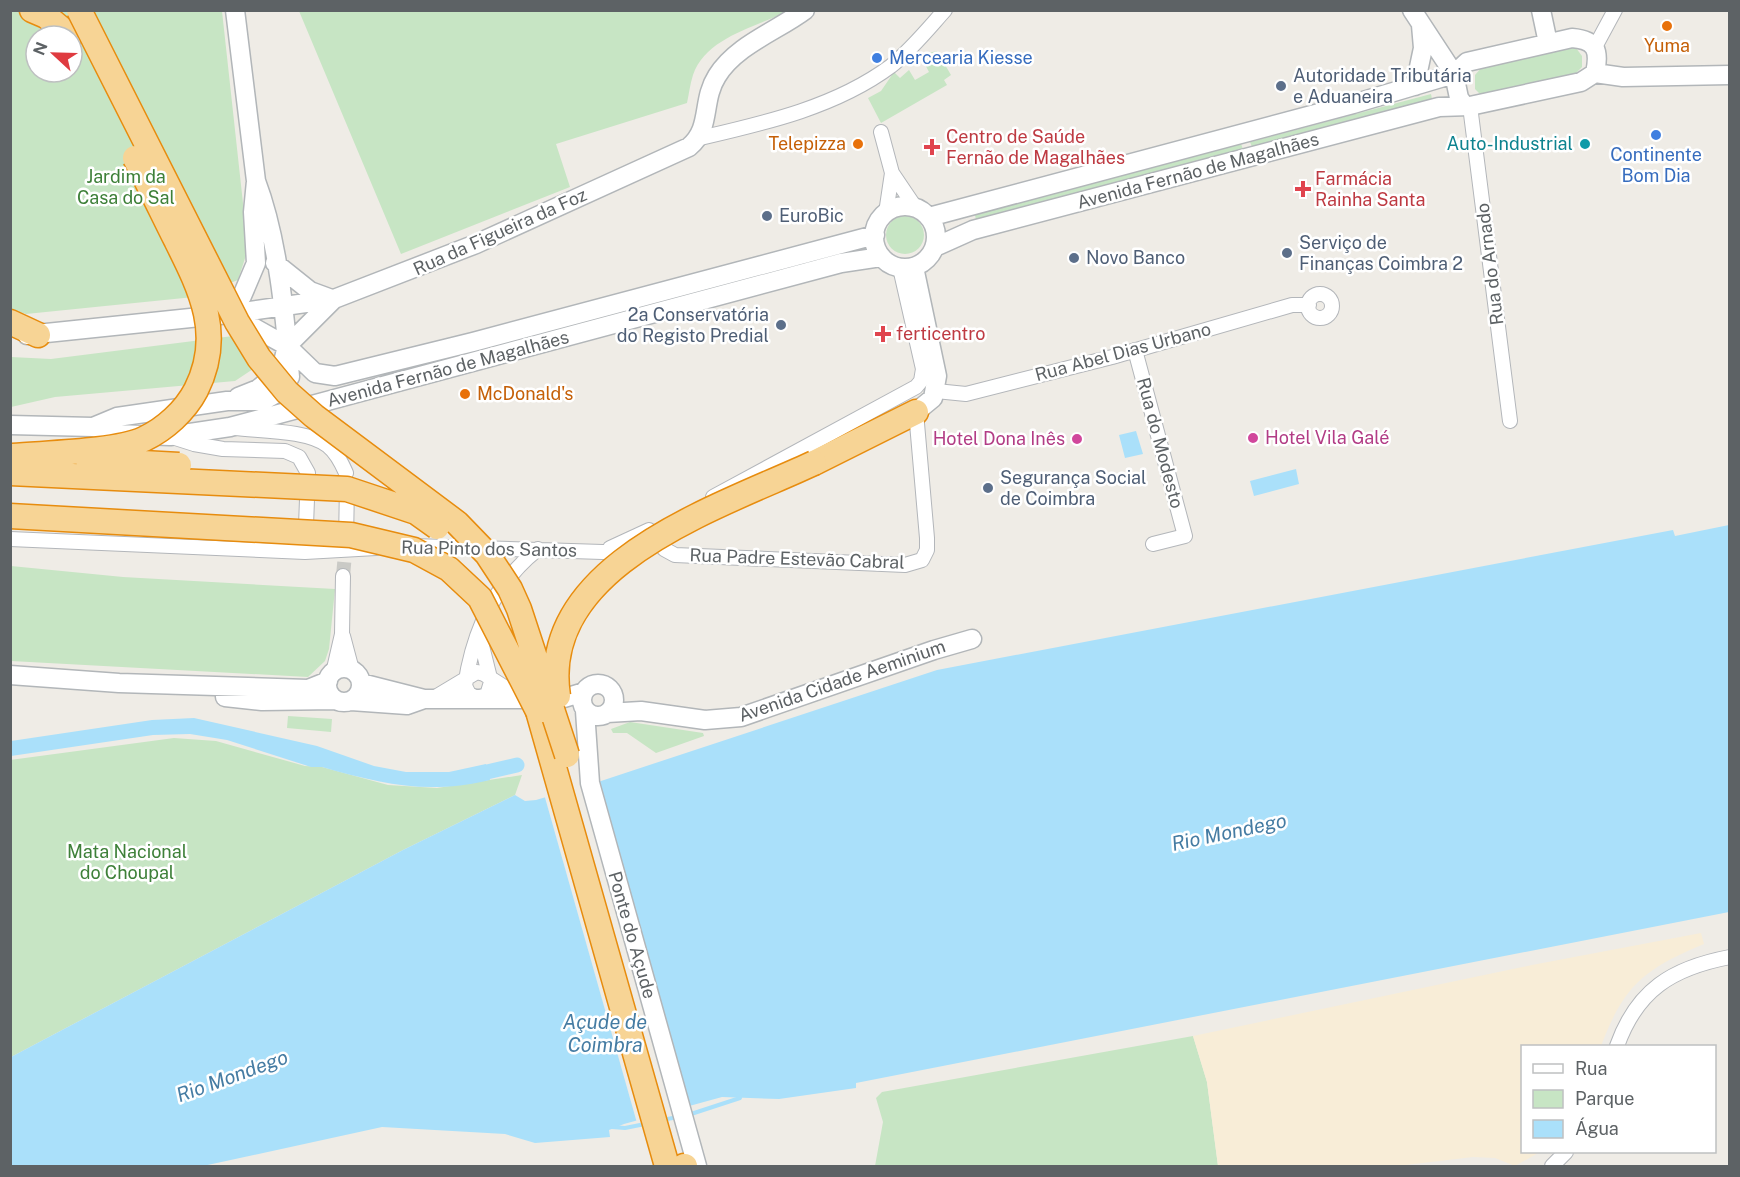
<svg xmlns="http://www.w3.org/2000/svg" width="1740" height="1177" font-family="'Public Sans',sans-serif">
	<style>
		.green { fill: #c7e5c4; fill-rule: evenodd }
		.sand { fill: #f8edd7 }
		.water { fill: #aae0fa }
		.pier { fill: #efece6 }
		.lines { fill: none; stroke-linecap: round; stroke-linejoin: round }
		.stream { stroke: #aae0fa; stroke-width: 4 }
		.canal { stroke: #aae0fa; stroke-width: 15 }
		.street-tunnel { stroke: #cacac6; stroke-width: 14; stroke-dasharray: 14 7; stroke-linecap: butt }
		.street-casing { stroke: #b3b6ba; stroke-width: 16 }
		.secondary-casing { stroke: #b2b6b9; stroke-width: 21 }
		.highway-casing { stroke: #e78c0e; stroke-width: 27 }
		.street { stroke: #fff; stroke-width: 14 }
		.secondary { stroke: #fff; stroke-width: 18 }
		.highway { stroke: #f7d495; stroke-width: 24 }
		.highway-bridge-casing { stroke: #e78c0e; stroke-width: 27; stroke-linecap: butt }
		.highway-bridge { stroke: #f7d495; stroke-width: 24 }
		.food-dot { fill: #e8710a; stroke: #fff; stroke-width: 2 }
		.shop-dot { fill: #3f7fe0; stroke: #fff; stroke-width: 2 }
		.service-dot { fill: #5c6f8a; stroke: #fff; stroke-width: 2 }
		.culture-dot { fill: #0f9aa8; stroke: #fff; stroke-width: 2 }
		.health-dot { fill: #e0444e; stroke: #fff; stroke-width: 2 }
		.hotel-dot { fill: #d1479c; stroke: #fff; stroke-width: 2 }
		.labels { text-anchor: middle; stroke-width: 5; stroke-linejoin: round; paint-order: stroke }
		.food-label { font-size: 18px; fill: #c56008; stroke: #fff }
		.shop-label { font-size: 18px; fill: #366cbe; stroke: #fff; text-anchor: start }
		.service-label { font-size: 18px; fill: #4e5e75; stroke: #fff; text-anchor: start }
		.health-label { font-size: 18px; fill: #be3a42; stroke: #fff; text-anchor: start }
		.culture-label { font-size: 18px; fill: #0d838f; stroke: #fff; text-anchor: end }
		.street-label { font-size: 18px; fill: #5d6265; stroke: #fff }
		.park-label { font-size: 18px; fill: #3e8039; stroke: #fff }
		.hotel-label { font-size: 18px; fill: #b23c85; stroke: #fff; text-anchor: start }
		.water-label { font-size: 20px; font-style: italic; fill: #457ca3; stroke: #fff }
	</style>
	<rect width="100%" height="100%" fill="#efece6"/>
	<path class="green" d="M11 11H222L248 249 238 280 194 297 26 314 11 309ZM36 36H72V72H36Z
		M299 11H788C756 27 706 37 693 75 690 84 689 94 687 103L556 144 570 187 401 254Z
		M1568 46 1576 48 1582 56V67L1575 74 1481 95 1475 89V75L1482 67Z
		M937 51 951 75 944 80 947 85 881 123 868 98 881 91 894 72 900 78 909 70 915 80 929 72 920 55Z
		M1431 94 1432 99 1252 147 1250 142Z
		M1241 144 1243 149 976 220 975 215Z
		M886 235a19 19 0 1 1 38 0a19 19 0 1 1-38 0Z
		M241 335 254 336 270 347 262 363 235 381 55 397 11 407V357L51 359Z
		M11 566 123 577 335 589 329 649 325 661 308 677 11 661Z
		M288 716 332 719 331 732 287 728Z
		M630 722 703 733 704 736 656 753 627 733H613L611 729Z
		M174 738 216 741 305 766 322 767 388 785 437 788 522 775 515 795 403 850 11 1057 10 760Z
		M1193 1036 1207 1082 1218 1166H875L883 1122 876 1098 882 1092Z"/>
	<path class="sand" d="M1701 933 1704 944C1644 969 1624 985 1601 1046H1522V1152H1540L1515 1166 1495 1158 1473 1157 1397 1166H1218L1207 1082 1193 1036 1532 965Z"/>
	<path class="water" d="M1136 431 1143 454 1125 458 1119 435Z
		M1296 469 1299 484 1254 496 1250 481Z
		M1729 525V912L856 1083V1088L779 1099 722 1097 624 1124 609 1130 610 1137 535 1143 505 1134 382 1127 203 1166H11V1057L403 850 515 795 525 801 536 800 601 781 937 670 1673 530 1675 536Z
		M194 718 317 746 374 766 406 772H449L486 764 490 780C427 795 382 784 322 767H311L227 740 190 734 153 735 11 756V741L152 720Z"/>
	<path class="pier" d="M599 780 691 1109 637 1123 544 794Z"/>
	<g class="lines">
		<path class="stream" d="M688 1115 740 1098 739 1094
			M662 1120 678 1117
			M612 1127 625 1128 645 1124"/>
		<path class="canal" d="M470 776 517 765"/>
		<path class="street-tunnel" d="M343 576 346 543"/>
		<g class="street-casing">
			<path id="street" d="M1595 47 1615 10
				M1470 106 1510 421
				M881 132 892 173 915 207
				M700 138C765 123 836 107 891 66 911 50 928 29 945 10
				M886 213 892 173
				M1308 306a12 12 0 1 1 24 0a12 12 0 1 1-24 0Z
				M1135 350 1185 536 1153 544
				M936 391 966 394 1112 357 1292 305H1309
				M235 428C260 431 309 430 328 446 337 453 342 464 346 473
				M713 497 916 387 921 381 923 369 900 268
				M658 532 664 549 675 555 905 565 922 560 927 550V538L916 412
				M10 539 305 552 308 473 299 457 285 451 223 449 194 444 172 437
				M346 541 347 485
				M413 546 634 553
				M610 548 649 530
				M305 552 376 548
				M479 634 491 682 487 695 477 698 469 694 465 686C473 632 495 583 538 549
				M343 636 352 670
				M333 673 342 634 343 576
				M432 699 477 672 484 674 523 699
				M1617 1046C1637 990 1672 968 1730 957
				M1552 1166 1566 1152"/>
		</g>
		<g class="secondary-casing">
			<path id="secondary" d="M1541 10 1548 43
				M1595 73 1623 77 1730 75
				M1415 86 1423 48 1421 25
				M874 237a31 31 0 1 1 62 0a31 31 0 1 1-62 0Z
				M929 217 1353 104 1454 74 1412 10
				M935 247 973 230 1439 107 1470 106 1581 82 1595 73C1600 50 1596 40 1572 38L1467 62 1454 74 1459 98 1464 105
				M275 263 310 291 329 298
				M914 267 937 376 933 398 916 412
				M229 314 242 296 256 263 253 212 256 181 235 10
				M233 316 287 346 315 373 335 376 473 342 875 235
				M27 335 229 314 334 299 476 244 689 147C712 128 701 101 717 76 736 45 777 31 805 10
				M238 397 258 389 281 370 287 346 334 299
				M10 425 93 427 116 434 170 436 230 427 841 263 881 257
				M93 427 117 417 227 401H263L279 392 290 377C285 315 278 239 256 181
				M327 685a17 17 0 1 1 34 0a17 17 0 1 1-34 0Z
				M10 675 119 683 308 689 328 681
				M361 683 424 699
				M582 700a16 16 0 1 1 32 0a16 16 0 1 1-32 0Z
				M225 697 262 701 336 700
				M351 701 407 705 424 699H561L584 692
				M585 711 590 783 697 1166
				M607 713 641 711 705 720 741 717 934 650 972 639"/>
		</g>
		<g class="highway-casing">
			<path id="highway" d="M32 10 46 16 70 36
				M10 322 38 335
				M814 463 916 412
				M538 711 667 1166
				M684 1166H685"/>
		</g>
		<use href="#street" class="street"/>
		<use href="#secondary" class="secondary"/>
		<use href="#highway" class="highway"/>
		<g class="highway-bridge-casing">
			<path id="highway-bridge" d="M79 10 237 322 259 358 287 392 314 416 457 523 487 554 510 589 519 609 567 755
				M13 456C46 453 116 452 144 439 165 429 185 411 196 390 224 335 201 290 176 240 162 212 149 185 135 158
				M88 460 179 465
				M10 473 347 489 416 512 437 527
				M10 516 351 535 414 550 449 569 480 598 538 711
				M558 696C537 564 722 506 814 463"/>
		</g>
		<use href="#highway-bridge" class="highway-bridge"/>
	</g>
	<g class="food-dot">
		<circle cx="1667" cy="26" r="6"/>
		<circle cx="858" cy="144" r="6"/>
		<circle cx="465" cy="394" r="6"/>
	</g>
	<g class="shop-dot">
		<circle cx="877" cy="58" r="6"/>
		<circle cx="1656" cy="135" r="6"/>
	</g>
	<g class="service-dot">
		<circle cx="1281" cy="86" r="6"/>
		<circle cx="767" cy="216" r="6"/>
		<circle cx="1287" cy="253" r="6"/>
		<circle cx="1074" cy="258" r="6"/>
		<circle cx="781" cy="325" r="6"/>
		<circle cx="988" cy="488" r="6"/>
	</g>
	<circle class="culture-dot" cx="1585" cy="144" r="6"/>
	<g class="health-dot">
		<path d="M929 138h6v6h6v6h-6v6h-6v-6h-6v-6h6z"/>
		<path d="M1300 180h6v6h6v6h-6v6h-6v-6h-6v-6h6z"/>
		<path d="M880 325h6v6h6v6h-6v6h-6v-6h-6v-6h6z"/>
	</g>
	<g class="hotel-dot">
		<circle cx="1253" cy="438" r="6"/>
		<circle cx="1077" cy="439" r="6"/>
	</g>
	<g class="labels">
		<g class="food-label">
			<text x="1667" y="52">Yuma</text>
			<text x="846" y="150" text-anchor="end">Telepizza</text>
			<text x="477" y="400" text-anchor="start">McDonald's</text>
		</g>
		<g class="shop-label">
			<text x="889" y="64">Mercearia Kiesse</text>
			<text x="1656" y="161" text-anchor="middle">Continente<tspan x="1656" dy="21">Bom Dia</tspan></text>
		</g>
		<g class="service-label">
			<text x="1293" y="82">Autoridade Tributária<tspan x="1293" dy="21">e Aduaneira</tspan></text>
			<text x="779" y="222">EuroBic</text>
			<text x="1299" y="249">Serviço de<tspan x="1299" dy="21">Finanças Coimbra 2</tspan></text>
			<text x="1086" y="264">Novo Banco</text>
			<text x="769" y="321" text-anchor="end">2a Conservatória<tspan x="769" dy="21">do Registo Predial</tspan></text>
			<text x="1000" y="484">Segurança Social<tspan x="1000" dy="21">de Coimbra</tspan></text>
		</g>
		<g class="health-label">
			<text x="946" y="143">Centro de Saúde<tspan x="946" dy="21">Fernão de Magalhães</tspan></text>
			<text x="1315" y="185">Farmácia<tspan x="1315" dy="21">Rainha Santa</tspan></text>
			<text x="896" y="340">ferticentro</text>
		</g>
		<g class="culture-label">
			<text x="1573" y="150">Auto-Industrial</text>
		</g>
		<g class="street-label">
			<text transform="translate(1198 171) rotate(-15)" y="6">Avenida Fernão de Magalhães</text>
			<text transform="translate(500 232) rotate(-24)" y="6">Rua da Figueira da Foz</text>
			<text transform="translate(1490 264) rotate(-97)" y="6">Rua do Arnado</text>
			<text transform="translate(1123 352) rotate(-15)" y="6">Rua Abel Dias Urbano</text>
			<text transform="translate(448 369) rotate(-15)" y="6">Avenida Fernão de Magalhães</text>
			<text transform="translate(1160 443) rotate(75)" y="6">Rua do Modesto</text>
			<text transform="translate(489 549) rotate(1)" y="6">Rua Pinto dos Santos</text>
			<text transform="translate(797 559) rotate(2)" y="6">Rua Padre Estevão Cabral</text>
			<text transform="translate(842 681) rotate(-19)" y="6">Avenida Cidade Aeminium</text>
			<text transform="translate(632 935) rotate(74)" y="6">Ponte do Açude</text>
		</g>
		<g class="park-label">
			<text x="126" y="183">Jardim da<tspan x="126" dy="21">Casa do Sal</tspan></text>
			<text x="127" y="858">Mata Nacional<tspan x="127" dy="21">do Choupal</tspan></text>
		</g>
		<g class="hotel-label">
			<text x="1265" y="444">Hotel Vila Galé</text>
			<text x="1065" y="445" text-anchor="end">Hotel Dona Inês</text>
		</g>
		<g class="water-label">
			<text transform="translate(1229 832) rotate(-12)" y="7">Rio Mondego</text>
			<text x="605" y="1029">Açude de<tspan x="605" dy="23">Coimbra</tspan></text>
			<text transform="translate(232 1076) rotate(-20)" y="7">Rio Mondego</text>
		</g>
	</g>
	<rect width="1740" height="1177" fill="none" stroke="#5d6265" stroke-width="24"/>
	<rect x="1521" y="1045" width="195" height="108" fill="#ffffff" stroke="#bec0c1" stroke-width="1.5"/>
	<rect x="1533" y="1064" width="30" height="9" fill="#ffffff" stroke="#bec0c1" stroke-width="1.5"/>
	<text x="1575" y="1075" font-size="18" fill="#5d6265">Rua</text>
	<rect x="1533" y="1090" width="30" height="18" fill="#c7e5c4" stroke="#bec0c1" stroke-width="1.5"/>
	<text x="1575" y="1105" font-size="18" fill="#5d6265">Parque</text>
	<rect x="1533" y="1120" width="30" height="18" fill="#aae0fa" stroke="#bec0c1" stroke-width="1.5"/>
	<text x="1575" y="1135" font-size="18" fill="#5d6265">Água</text>
	<g transform="translate(54 54) rotate(292)"><circle r="28" fill="#ffffff" stroke="#bec0c1" stroke-width="1.5"/>
	<path d="M0-4.5L10 22L0 15L-10 22Z" fill="#df3b40"/>
	<text y="-9" font-size="16" font-weight="bold" text-anchor="middle" fill="#5d6265">N</text>
	</g>
</svg>
